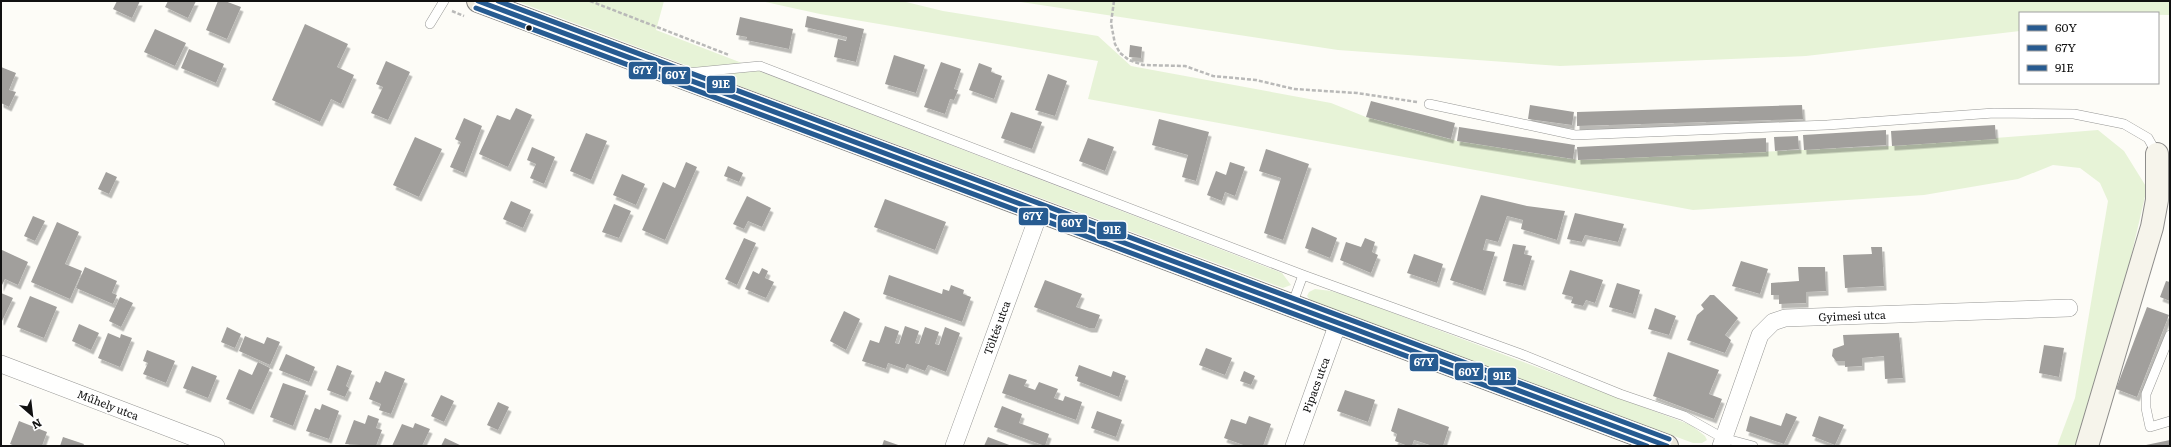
<svg xmlns="http://www.w3.org/2000/svg" width="2171" height="447" font-family="Literata,serif">
	<style>
		.green { fill: #e7f3d7 }
		.building { fill: #a19f9c; filter: url(#shadow) }
		.lines { fill: none; stroke-linecap: round; stroke-linejoin: round }
		.lane-casing { stroke: #979795; stroke-width: 10 }
		.street-casing { stroke: #979795; stroke-width: 18 }
		.secondary-casing { stroke: #8e8d8b; stroke-width: 24 }
		.primary-casing { stroke: #858482; stroke-width: 24 }
		.path { stroke: #b9b9b8; stroke-width: 2.5; stroke-dasharray: 4 2; stroke-linecap: butt }
		.lane { stroke: #fffffe; stroke-width: 9 }
		.street { stroke: #fffffe; stroke-width: 17 }
		.secondary { stroke: #f6f4eb; stroke-width: 22 }
		.primary { stroke: #ede9dc; stroke-width: 22 }
		.bus-1-casing { stroke: #fff; stroke-width: 8 }
		.bus-2-casing { stroke: #fff; stroke-width: 8 }
		.bus-3-casing { stroke: #fff; stroke-width: 8 }
		.bus-1 { stroke: #275b91; stroke-width: 5 }
		.bus-2 { stroke: #275b91; stroke-width: 5 }
		.bus-3 { stroke: #275b91; stroke-width: 5 }
		.bus-dot { fill: #111; stroke: #fff; stroke-width: 1.5 }
		.labels { text-anchor: middle; stroke-width: 4; stroke-linejoin: round; paint-order: stroke }
		.street-label { font-size: 11px; fill: #111; stroke: #fff }
		.line-badge { stroke: #fff; stroke-width: 1.5 }
		.badge-label { font-size: 11px; text-anchor: middle; font-weight: bold; fill: #fff }
	</style>
	<defs>
		<filter id="shadow"><feDropShadow dx="2.5" dy="4.5" stdDeviation="0" flood-color="#0004"/></filter>
	</defs>
	<rect width="100%" height="100%" fill="#fdfcf7"/>
	<path class="green" d="M516 1H664L656 30 742 63 696 69Z
		M761 1H902L943 11 1098 36 1131 66 1331 103 1366 117 1457 141 1578 160 1892 146 2098 130 2124 151 2147 188 2116 321 2079 446H2057L2075 398 2108 201 2100 183 2080 168 2053 165 2018 179 1924 195 1693 210 1088 99 1098 61 820 14Z
		M1015 1H2170V15L2020 13V31L1806 56 1560 66 1338 50Z
		M759 71 1282 273 1291 285 1283 288 718 78V74Z
		M1315 289 1331 291 1348 296 1691 425 1705 436 1707 440 1702 443H1693L1312 302 1307 296 1309 292Z"/>
	<path class="building" d="M117 1H140L132 18 113 9Z
		M168 1H196L188 18 165 7Z
		M218 1H225L241 7 227 39 206 30Z
		M807 16 864 29 856 62 834 57 838 39 846 41 847 37 805 27Z
		M740 17 793 29 789 49 746 40 747 37 736 35Z
		M305 24 348 44 337 67 354 75 341 104 331 99 320 122 272 100Z
		M155 29 186 43 175 66 144 52Z
		M1130 45 1142 47 1141 58 1129 57Z
		M189 49 224 64 216 83 181 68Z
		M894 55 925 65 916 93 885 84Z
		M386 61 410 72 388 120 371 113 383 87 376 84Z
		M941 62 961 69 954 89 958 90 954 100 950 99 945 114 924 107Z
		M979 63 992 68 991 72 1002 76 994 99 969 90Z
		M1 67 16 73 9 90 16 92 9 107 1 103Z
		M1048 74 1067 81 1055 116 1035 110Z
		M1371 101 1455 123 1451 139 1366 117Z
		M1530 105 1574 112 1572 125 1528 119Z
		M1802 105 1803 119 1577 126V112Z
		M516 108 532 115 508 167 479 154 497 115 510 120Z
		M1011 112 1042 122 1032 149 1001 138Z
		M464 118 482 126 464 173 450 167 461 142 455 139Z
		M1159 119 1209 132 1196 181 1182 177 1188 155 1152 145Z
		M1995 125 1996 139 1892 146 1891 131Z
		M1459 127 1575 145 1573 159 1457 141Z
		M1886 130V145L1804 150 1803 135Z
		M586 133 607 141 591 180 570 171Z
		M1798 136 1799 149 1775 151 1774 137Z
		M415 137 442 149 419 197 393 185Z
		M1088 138 1114 147 1105 171 1079 161Z
		M1766 138V152L1578 160 1577 147Z
		M532 147 555 157 544 184 530 178 536 164 527 160Z
		M1266 149 1309 164 1283 240 1264 233 1281 178 1259 171Z
		M686 162 697 167 665 240 642 230 663 182 675 188Z
		M1230 162 1245 167 1235 196 1225 192 1222 201 1207 195 1216 171 1226 175Z
		M728 166 743 173 739 182 724 176Z
		M106 172 117 177 109 194 98 189Z
		M622 174 645 184 636 205 613 195Z
		M1481 195 1527 206 1565 211 1557 240 1521 229 1523 220 1507 216 1498 242 1486 239 1483 250 1495 252 1483 291 1450 280Z
		M747 196 771 208 762 227 748 221 744 229 733 224Z
		M885 199 946 222 935 250 874 227Z
		M511 201 531 210 523 228 503 219Z
		M614 204 631 211 619 238 602 232Z
		M1575 213 1624 224 1618 242 1585 235 1582 242 1567 239Z
		M33 216 45 221 35 241 24 236Z
		M57 222 79 232 65 264 82 271 70 299 31 282Z
		M1312 227 1337 238 1330 258 1305 248Z
		M744 238 756 243 737 285 725 279Z
		M1365 238 1375 242 1372 252 1378 255 1371 273 1340 260 1346 242 1361 247Z
		M1513 244 1526 246 1524 254 1532 256 1523 286 1503 281Z
		M1871 247H1882L1884 286 1845 288 1843 255 1872 254Z
		M2 250 28 262 18 285 5 279 1 287Z
		M1414 254 1443 264 1437 283 1407 273Z
		M1741 261 1768 269 1760 294 1732 286Z
		M85 267 117 281 112 293 117 295 113 304 76 288Z
		M1798 267H1825L1826 291 1806 292V303L1779 304V295H1771V283L1799 281Z
		M762 268 768 271 765 278 774 282 766 298 745 289 753 271 759 274Z
		M1570 270 1603 280 1595 303 1586 300 1583 306 1571 303 1573 297 1562 294Z
		M889 275 942 294 943 289 949 291 951 285 964 290 963 294 971 297 962 322 883 294Z
		M1045 280 1082 294 1076 307 1100 315 1095 328H1089L1034 307Z
		M2166 281 2170 282V301L2160 297Z
		M1617 283 1640 290 1633 314 1609 307Z
		M1 293 13 298 2 321 1 320Z
		M1710 295H1714L1738 318 1725 335 1731 340 1725 353 1687 340 1697 315 1704 309 1701 305Z
		M30 296 57 307 44 338 17 327Z
		M120 297 133 303 121 327 109 321Z
		M2147 307 2169 315 2137 397 2116 389Z
		M1655 308 1676 316 1669 335 1648 329Z
		M844 311 860 319 846 350 830 341Z
		M79 324 99 333 91 350 72 341Z
		M885 326 899 331 895 343 899 344 905 326 919 331 915 343 919 344 925 327 939 332 935 344 939 345 945 327 960 333 946 372 928 365 925 371 907 364 905 369 888 363 886 369 862 361 870 340 879 343Z
		M227 327 241 334 235 348 221 342Z
		M108 333 120 338 121 334 132 338 120 367 98 358Z
		M1899 333 1903 378 1885 379 1884 356 1862 358V366L1845 367V361H1836L1832 356 1833 349 1844 345 1843 335Z
		M245 336 264 344 267 337 280 342 270 365 239 351Z
		M2044 345 2064 348 2059 377 2039 373Z
		M1206 348 1232 358 1225 375 1199 365Z
		M147 350 175 361 166 383 143 374 148 363 143 361Z
		M1668 352 1719 370 1709 394 1722 399 1714 419 1653 396Z
		M286 354 315 367 309 382 279 370Z
		M258 362 270 368 251 410 226 399 239 369 252 375Z
		M337 365 352 371 346 386 349 388 345 397 327 390Z
		M1079 365 1111 377 1113 371 1126 376 1119 397 1077 381 1078 377 1075 376Z
		M192 366 217 376 208 398 183 388Z
		M385 371 405 379 391 414 379 410 381 404 369 399 376 381 380 383Z
		M1244 371 1255 376 1251 385 1240 381Z
		M1009 374 1027 380 1024 386 1035 390 1039 382 1058 389 1054 398 1063 401 1065 396 1082 402 1076 420 1002 393Z
		M283 383 306 391 293 426 270 417Z
		M1345 390 1375 400 1368 422 1337 411Z
		M441 395 454 401 444 422 431 416Z
		M498 402 509 407 498 430 487 425Z
		M322 404 339 411 329 439 306 431 315 408 320 410Z
		M1002 406 1022 414 1019 423 1049 434 1045 446 994 427Z
		M1398 408 1449 427 1443 446H1433L1414 440 1412 446H1408L1395 441 1397 434 1391 431Z
		M1097 411 1122 420 1116 437 1091 428Z
		M1786 413 1797 417 1784 444 1746 431 1750 416 1781 426Z
		M368 415 379 419 376 428 382 430 376 446 345 444 354 420 365 424Z
		M1249 416 1271 424 1263 446H1246L1224 438 1231 419 1246 424Z
		M1819 416 1844 425 1835 445 1812 436Z
		M19 421 47 432 42 446H15L10 444Z
		M415 423 430 429 422 446H392L402 424 413 428Z
		M63 437 84 444 83 446H60Z
		M988 437 1012 446H984Z
		M445 438 462 446H441Z
		M884 440 901 446H882Z
		M2170 440V446H2146V445Z"/>
	<g class="lines">
		<g class="lane-casing">
			<path id="lane" d="M430 24 444 1
				M687 73 760 66 1303 275 1521 354 1620 394 1684 416 1723 438 1753 446
				M1429 104 1575 135 1827 125 1994 113 2074 114 2124 124 2148 138 2157 154
				M1292 305 1303 275
				M2170 335 2146 394V408L2150 427 2170 421"/>
		</g>
		<g class="street-casing">
			<path id="street" d="M1 364 216 446
				M954 446 1040 211
				M1294 446 1338 323
				M1721 446 1760 335 1773 322 1785 318 2069 308"/>
		</g>
		<g class="secondary-casing">
			<path id="secondary" d="M2087 446 2152 227 2157 200V154"/>
		</g>
		<g class="primary-casing">
			<path id="primary" d="M478 1 1667 446"/>
		</g>
		<path class="path" d="M590 1 729 55
			M1114 1 1111 23 1115 44 1120 53 1129 60 1143 65 1185 66 1213 76 1256 80 1294 89 1357 93 1417 102
			M452 11 464 16"/>
		<use href="#lane" class="lane"/>
		<use href="#street" class="street"/>
		<use href="#secondary" class="secondary"/>
		<use href="#primary" class="primary"/>
		<g class="bus-1-casing">
			<path id="bus-1" d="M478 1 1667 446"/>
		</g>
		<g class="bus-2-casing">
			<path id="bus-2" d="M476 8 1647 446"/>
		</g>
		<g class="bus-3-casing">
			<path id="bus-3" d="M498 1 1669 439"/>
		</g>
		<use href="#bus-1" class="bus-1"/>
		<use href="#bus-2" class="bus-2"/>
		<use href="#bus-3" class="bus-3"/>
	</g>
	<circle class="bus-dot" cx="529" cy="28" r="3.5"/>
	<g class="labels">
		<g class="street-label">
			<text transform="translate(1852 316) rotate(-2)" y="4">Gyimesi utca</text>
			<text transform="translate(997 328) rotate(-70)" y="4">Töltés utca</text>
			<text transform="translate(1316 385) rotate(-70)" y="4">Pipacs utca</text>
			<text transform="translate(108 405) rotate(21)" y="4">Műhely utca</text>
		</g>
	</g>
	<g class="line-badge">
		<rect x="628" y="61" width="30" height="19" rx="4" fill="#275b91"/>
		<rect x="661" y="66" width="30" height="19" rx="4" fill="#275b91"/>
		<rect x="706" y="75" width="30" height="19" rx="4" fill="#275b91"/>
		<rect x="1018" y="207" width="31" height="19" rx="4" fill="#275b91"/>
		<rect x="1057" y="214" width="31" height="19" rx="4" fill="#275b91"/>
		<rect x="1096" y="221" width="31" height="19" rx="4" fill="#275b91"/>
		<rect x="1409" y="353" width="30" height="19" rx="4" fill="#275b91"/>
		<rect x="1454" y="362" width="30" height="19" rx="4" fill="#275b91"/>
		<rect x="1487" y="367" width="30" height="19" rx="4" fill="#275b91"/>
	</g>
	<g class="badge-label">
		<text x="643" y="74">67Y</text>
		<text x="676" y="79">60Y</text>
		<text x="721" y="88">91E</text>
		<text x="1033" y="220">67Y</text>
		<text x="1072" y="227">60Y</text>
		<text x="1112" y="234">91E</text>
		<text x="1424" y="366">67Y</text>
		<text x="1469" y="376">60Y</text>
		<text x="1502" y="380">91E</text>
	</g>
	<rect width="2171" height="447" fill="none" stroke="#111111" stroke-width="4"/>
	<rect x="2019" y="12" width="140" height="72" fill="#ffffff" stroke="#a0a0a0"/>
	<rect x="2027" y="25" width="20" height="6" fill="#275b91" stroke="#a0a0a0"/>
	<text x="2055" y="32" font-size="12" fill="#111111">60Y</text>
	<rect x="2027" y="45" width="20" height="6" fill="#275b91" stroke="#a0a0a0"/>
	<text x="2055" y="52" font-size="12" fill="#111111">67Y</text>
	<rect x="2027" y="65" width="20" height="6" fill="#275b91" stroke="#a0a0a0"/>
	<text x="2055" y="72" font-size="12" fill="#111111">91E</text>
	<g transform="translate(32 415) rotate(152)" stroke="#ffffff" stroke-width="3" paint-order="stroke">
	<path d="M0-3L7 15L0 10L-7 15Z" fill="#111111"/>
	<text y="-6" font-size="11" font-weight="bold" text-anchor="middle" fill="#111111">N</text>
	</g>
</svg>
